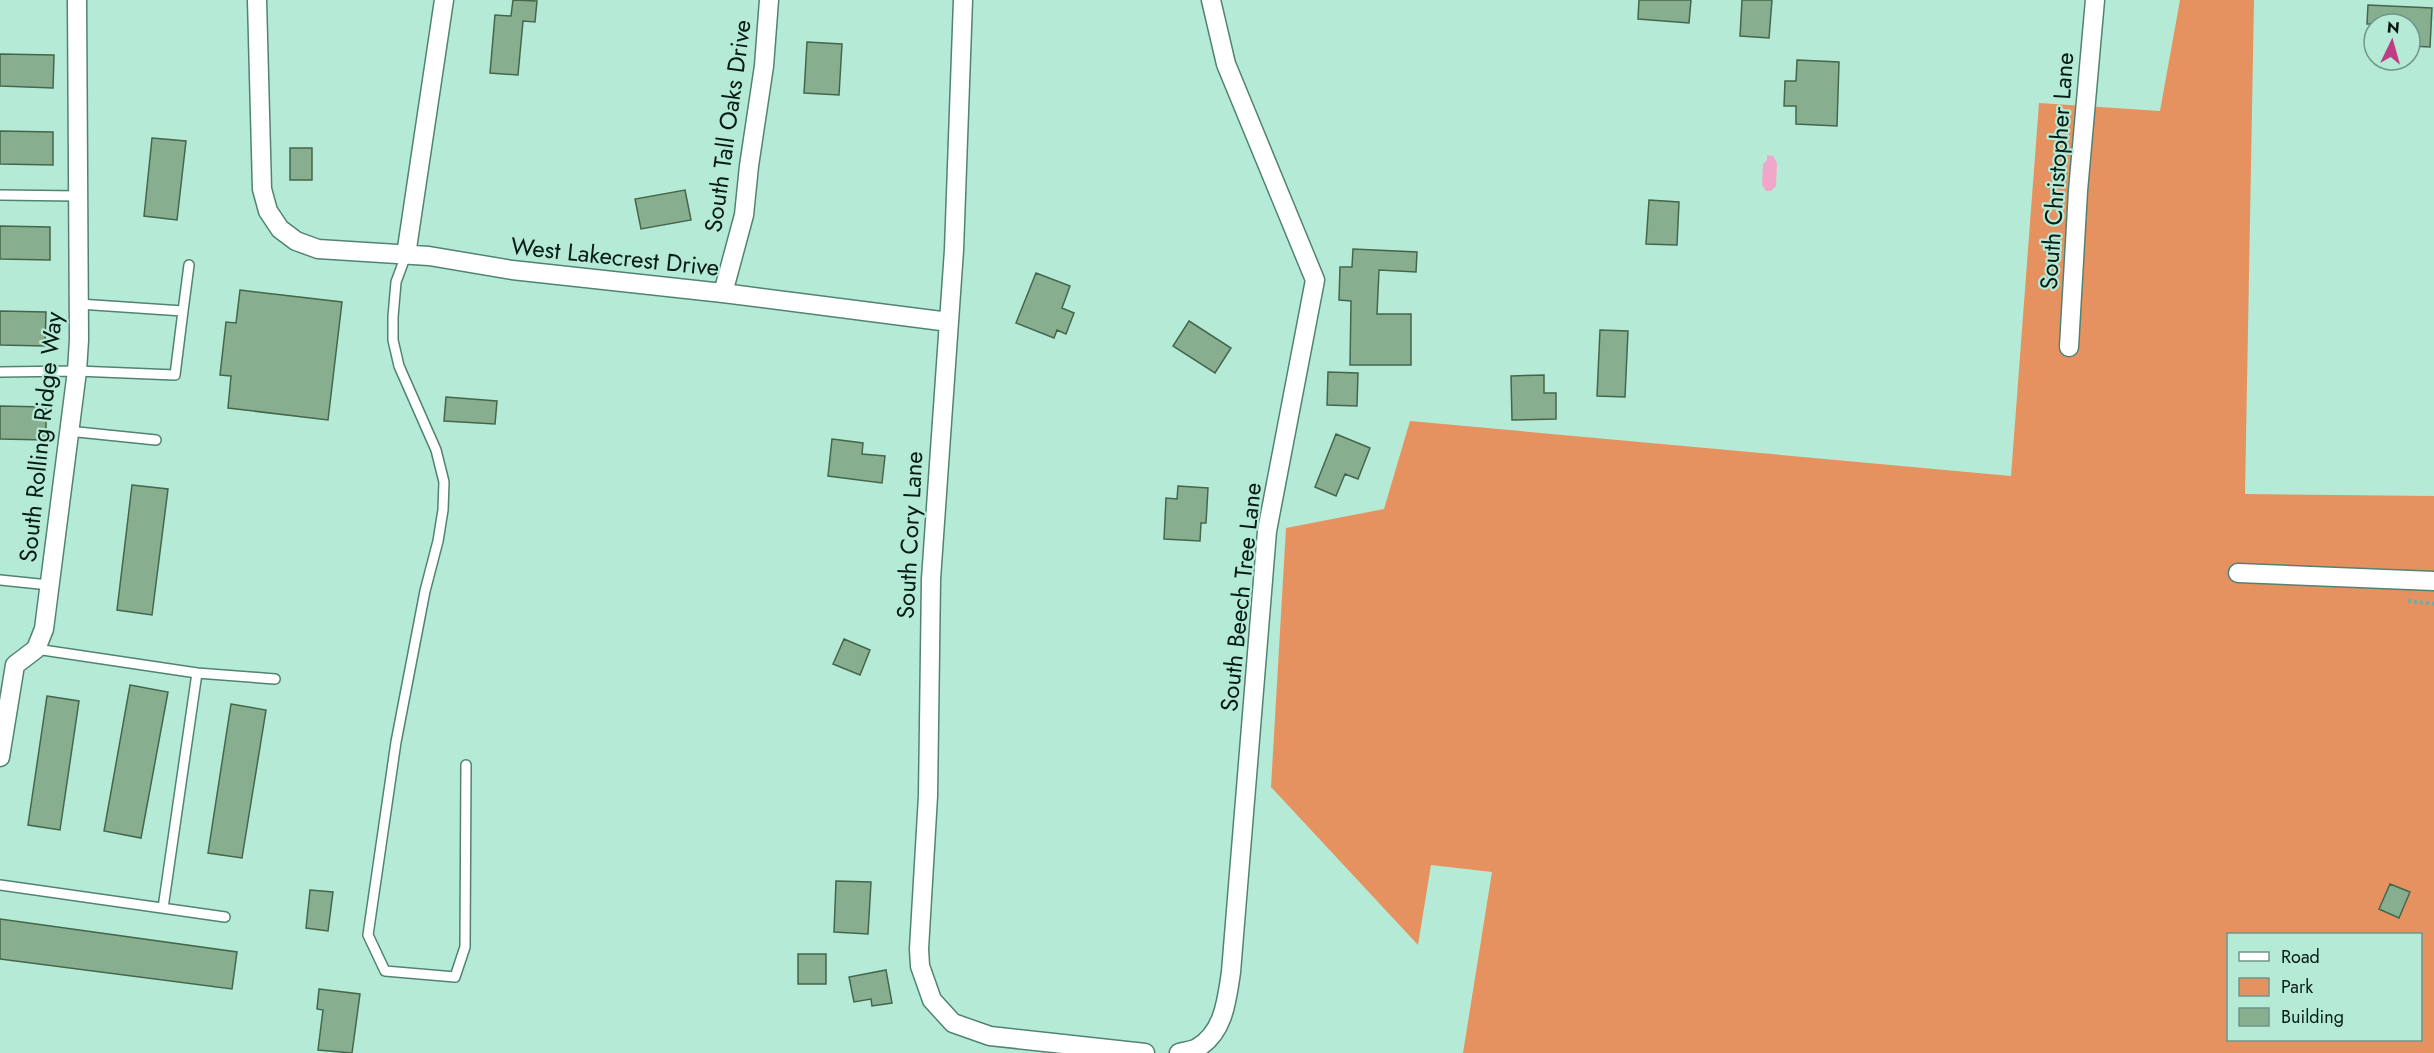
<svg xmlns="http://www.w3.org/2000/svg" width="2434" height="1053" font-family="Jost,sans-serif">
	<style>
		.green { fill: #e69260; fill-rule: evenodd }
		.water { fill: #f1a7c9 }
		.building { fill: #88ae90; stroke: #44674c; stroke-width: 1.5 }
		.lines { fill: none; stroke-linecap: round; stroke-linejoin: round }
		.lane-casing { stroke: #518372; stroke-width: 12 }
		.street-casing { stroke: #518372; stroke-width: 21 }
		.path { stroke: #7ea99a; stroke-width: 4; stroke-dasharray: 3 3; stroke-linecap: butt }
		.lane { stroke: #fff; stroke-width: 9 }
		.street { stroke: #fff; stroke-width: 18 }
		.labels { text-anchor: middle; stroke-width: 4.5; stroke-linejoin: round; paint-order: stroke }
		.street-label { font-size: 24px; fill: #051a13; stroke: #b5ead7 }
	</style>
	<rect width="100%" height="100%" fill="#b5ead7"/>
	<path class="green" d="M2180 0H2254L2245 494 2434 496V1053H1463L1492 872 1431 865 1418 945 1271 787 1286 528 1384 509 1410 421 2011 476 2039 103 2160 111ZM2228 934H2420V1040H2228Z"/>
	<path class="water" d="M1767 155 1773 156 1777 163 1776 186 1771 191H1766L1762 185 1763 164 1767 160Z"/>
	<path class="building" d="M513 0 537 1 535 22 523 21 518 75 490 73 495 15 511 16Z
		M1639 0H1691L1689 23 1638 19Z
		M1742 0H1772L1769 38 1740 36Z
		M2368 5 2432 8 2430 47 2410 46V24H2367Z
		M807 42 842 44 839 95 804 93Z
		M0 54 54 55 53 88 0 86Z
		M1797 60 1839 62 1837 126 1796 124V106H1784L1785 81H1796Z
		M0 131 53 132V165L0 164Z
		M152 138 186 141 177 220 144 216Z
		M290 148H312V180H290Z
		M685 190 691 220 641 229 635 199Z
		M1649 200 1679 202 1677 245 1646 244Z
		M0 226 50 227V260L0 259Z
		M1353 249 1417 252 1416 272 1379 270 1377 314H1411V365H1350L1351 301 1339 300 1340 267H1352Z
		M1036 273 1070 286 1062 308 1074 313 1066 334 1057 330 1054 338 1016 323Z
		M240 290 342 302 328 420 228 408 231 376 220 375 226 322 236 323Z
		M0 311 46 312 45 346 0 345Z
		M1189 321 1231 348 1215 373 1173 346Z
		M1600 330 1628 331 1625 397 1597 396Z
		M1328 372 1358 373 1357 406 1327 405Z
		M1544 375V393H1556V419L1512 420 1511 376Z
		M446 397 497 401 495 424 444 421Z
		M0 406 46 407V440L0 439Z
		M1336 434 1370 448 1358 479 1345 474 1336 496 1315 487Z
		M832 439 863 443 862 454 885 456 882 483 828 476Z
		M132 485 168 489 152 615 117 610Z
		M1178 486 1208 488 1206 523H1201L1200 541 1164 539 1166 498 1177 499Z
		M844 639 870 650 860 675 833 664Z
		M130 685 168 692 141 838 104 831Z
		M47 696 79 701 60 830 28 825Z
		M231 704 266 710 242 858 208 853Z
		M836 881 871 882 868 934 834 932Z
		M2390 884 2410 892 2399 918 2379 909Z
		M310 890 333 892 328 931 306 928Z
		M0 919 237 952 232 989 0 959Z
		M798 954H826V984H798Z
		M886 970 892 1003 872 1006 871 999 854 1002 849 977Z
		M319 989 360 994 352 1053 318 1050 323 1010 317 1009Z"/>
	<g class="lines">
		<g class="lane-casing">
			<path id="lane" d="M0 195 78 196
				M406 255 396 282 393 317V340L399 366 436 450 444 482 443 510 438 541 425 591 396 742 368 935 385 971 455 977 465 947 466 765
				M183 311 189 265
				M0 372 77 371 175 375 183 311 79 304
				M68 431 156 440
				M0 580 49 585
				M36 649 197 673 275 679
				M0 885 225 917
				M163 908 197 673"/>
		</g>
		<g class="street-casing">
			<path id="street" d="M257 0 262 189 268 211 280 229 296 241 318 249 429 256 512 270 723 293 949 322
				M963 0 954 250 931 579 928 796 919 949 920 966 932 1000 953 1023 990 1036 1145 1053
				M406 255 444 0
				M723 293 744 215 749 166 764 66 769 0
				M2069 347 2078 191 2095 0
				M2238 573 2434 581
				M0 757 15 665 36 649 44 629 77 371 79 340 77 0
				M1179 1053C1185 1051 1192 1051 1197 1048 1224 1033 1227 999 1231 972L1267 531 1315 280 1226 64 1211 0"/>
		</g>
		<path class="path" d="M2408 601 2434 604"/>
		<use href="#lane" class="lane"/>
		<use href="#street" class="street"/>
	</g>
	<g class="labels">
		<g class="street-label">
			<text transform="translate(728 126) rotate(-82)" y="8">South Tall Oaks Drive</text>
			<text transform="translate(2057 171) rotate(-86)" y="8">South Christopher Lane</text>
			<text transform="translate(615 257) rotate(6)" y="8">West Lakecrest Drive</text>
			<text transform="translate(41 437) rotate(-84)" y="8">South Rolling Ridge Way</text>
			<text transform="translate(910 535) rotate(-87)" y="8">South Cory Lane</text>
			<text transform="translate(1241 597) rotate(-84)" y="8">South Beech Tree Lane</text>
		</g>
	</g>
	<rect x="2227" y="933" width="195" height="108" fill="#b5ead7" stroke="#6f9789" stroke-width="1.5"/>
	<rect x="2239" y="952" width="30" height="9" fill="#ffffff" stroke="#6f9789" stroke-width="1.5"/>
	<text x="2281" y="963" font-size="18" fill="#051a13">Road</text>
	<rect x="2239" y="978" width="30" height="18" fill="#e69260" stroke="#6f9789" stroke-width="1.5"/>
	<text x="2281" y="993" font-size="18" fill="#051a13">Park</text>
	<rect x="2239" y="1008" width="30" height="18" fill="#88ae90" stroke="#6f9789" stroke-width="1.5"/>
	<text x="2281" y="1023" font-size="18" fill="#051a13">Building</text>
	<g transform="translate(2392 42) rotate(5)"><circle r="28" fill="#b5ead7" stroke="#6f9789" stroke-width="1.5"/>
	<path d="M0-4.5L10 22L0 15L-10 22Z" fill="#bf3d84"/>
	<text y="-9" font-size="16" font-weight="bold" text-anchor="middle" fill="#051a13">N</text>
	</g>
</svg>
